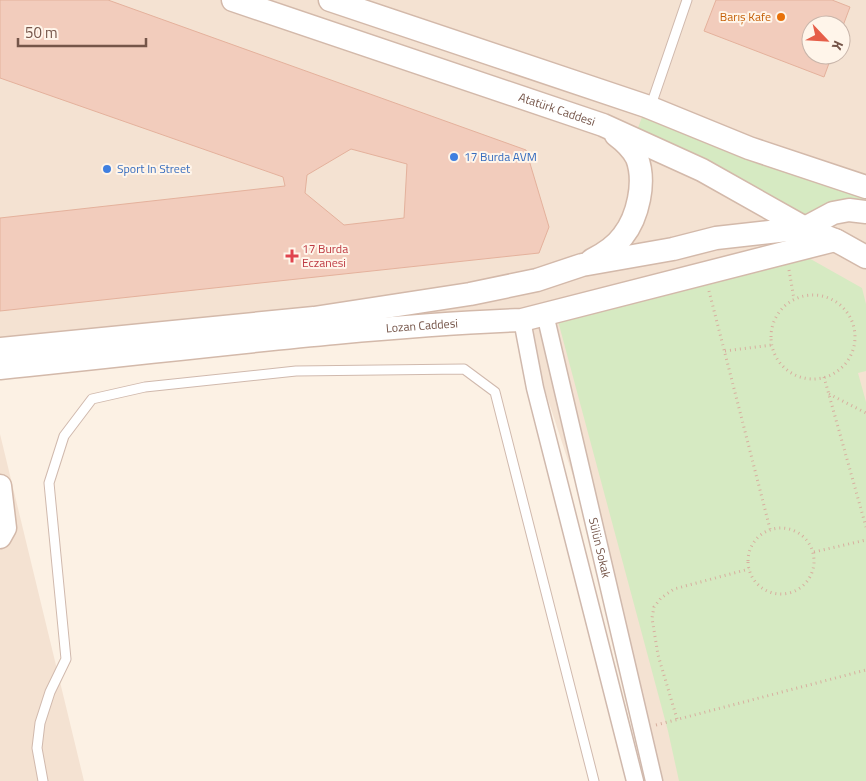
<svg xmlns="http://www.w3.org/2000/svg" width="866" height="781" font-family="'Titillium Web',sans-serif">
	<style>
		.residential { fill: #f4e2d2; fill-rule: evenodd }
		.green { fill: #d6eac2 }
		.building { fill: #f2ccbc; stroke: #e4b19c; fill-rule: evenodd }
		.lines { fill: none; stroke-linecap: round; stroke-linejoin: round }
		.lane-casing { stroke: #d0b9ad; stroke-width: 11 }
		.street-casing { stroke: #d0b9ad; stroke-width: 19 }
		.secondary-casing { stroke: #d3b9aa; stroke-width: 25 }
		.path { stroke: #d7af9f; stroke-width: 3; stroke-dasharray: 1 4; stroke-linecap: butt }
		.lane { stroke: #fff; stroke-width: 9 }
		.street { stroke: #fff; stroke-width: 16 }
		.secondary { stroke: #fff; stroke-width: 22 }
		.food-dot { fill: #e8710a; stroke: #fff5ea; stroke-width: 2 }
		.shop-dot { fill: #3f7fe0; stroke: #fff5ea; stroke-width: 2 }
		.health-dot { fill: #e0444e; stroke: #fff5ea; stroke-width: 2 }
		.labels { text-anchor: middle; stroke-width: 4; stroke-linejoin: round; paint-order: stroke }
		.food-label { font-size: 12px; fill: #c56008; stroke: #fff5ea; text-anchor: end }
		.street-label { font-size: 12px; fill: #755549; stroke: #fff5ea }
		.shop-label { font-size: 12px; fill: #366cbe; stroke: #fff5ea; text-anchor: start }
		.health-label { font-size: 12px; fill: #be3a42; stroke: #fff5ea; text-anchor: start }
	</style>
	<rect width="100%" height="100%" fill="#fcf1e4"/>
	<path class="residential" d="M0 0H866V781H658L610 589 522 320 0 368ZM811 25H841V55H811Z
		M0 434 84 781H0Z"/>
	<path class="green" d="M646 106 866 187V212L805 228 634 139Z
		M807 257 862 288 866 304V371L858 373 866 402V781H679L668 731 558 321Z"/>
	<path class="building" d="M0 0H108L526 150 549 227 539 253 0 311V218L285 186 283 177 0 78ZM351 149 407 164 404 218 344 225 305 193 307 175Z
		M716 0H832L850 7 841 31V25H811V55H832L824 77 704 31Z"/>
	<g class="lines">
		<g class="lane-casing">
			<path id="lane" d="M650 108 687 0
				M43 781 37 748 40 723 50 692 66 659 49 483 64 436 92 399 145 387 296 371 464 369 495 392 594 781"/>
		</g>
		<g class="street-casing">
			<g id="street">
				<path id="s1" d="M545 314 654 781"/>
				<path d="M522 320 535 388 635 781"/>
			</g>
		</g>
		<g class="secondary-casing">
			<g id="secondary">
				<path id="s2" d="M233 0 603 125 702 170 805 228 837 241 866 257"/>
				<path d="M330 0 646 106 749 148 866 187"/>
				<path d="M592 260C604 254 615 247 623 236 638 217 646 182 637 158 633 150 624 141 616 135"/>
				<path d="M0 349 314 318 470 294 537 280 582 265 673 249 716 238 805 228 833 213 849 210 866 212"/>
				<path id="s3" d="M0 368C174 351 348 327 522 320L835 240"/>
				<path d="M0 486 5 528 0 537"/>
			</g>
		</g>
		<path class="path" d="M789 270 794 299
			M709 291 770 529
			M771 337a42 42 0 1 1 84 0a42 42 0 1 1-84 0Z
			M725 351 772 345
			M824 377 866 527
			M829 394 866 413
			M748 561a33 33 0 1 1 66 0a33 33 0 1 1-66 0Z
			M814 552 866 540
			M677 719 658 655 652 618 654 607 661 598 674 589 749 569
			M656 725 866 670"/>
		<use href="#lane" class="lane"/>
		<use href="#street" class="street"/>
		<use href="#secondary" class="secondary"/>
	</g>
	<circle class="food-dot" cx="781" cy="17" r="5"/>
	<g class="shop-dot">
		<circle cx="454" cy="157" r="5"/>
		<circle cx="107" cy="169" r="5"/>
	</g>
	<path class="health-dot" d="M289.5 248.5h5v5h5v5h-5v5h-5v-5h-5v-5h5z"/>
	<g class="labels">
		<g class="food-label">
			<text x="771" y="21">Barış Kafe</text>
		</g>
		<g class="street-label">
			<text dy="4" stroke="none"><textPath href="#s2" startOffset="342">Atatürk Caddesi</textPath></text>
			<text dy="4" stroke="none"><textPath href="#s3" startOffset="424">Lozan Caddesi</textPath></text>
			<text dy="4" stroke="none"><textPath href="#s1" startOffset="240">Sülün Sokak</textPath></text>
		</g>
		<g class="shop-label">
			<text x="464" y="161">17 Burda AVM</text>
			<text x="117" y="173">Sport In Street</text>
		</g>
		<g class="health-label">
			<text x="302" y="253">17 Burda<tspan x="302" dy="14">Eczanesi</tspan></text>
		</g>
	</g>
	<g transform="translate(826 40) rotate(115)"><circle r="24" fill="#fff5ea" stroke="#c8b5aa"/>
	<path d="M0-4L9 19L0 12L-9 19Z" fill="#e65e49"/>
	<text y="-8" font-size="14" font-weight="bold" text-anchor="middle" fill="#755549">K</text>
	</g>
	<path d="M18 38v8h128v-8" fill="none" stroke="#755549" stroke-width="2.5"/>
	<text x="25" y="38" font-size="15" fill="#755549" stroke="#fff5ea" stroke-width="4" paint-order="stroke">50 m</text>
</svg>
